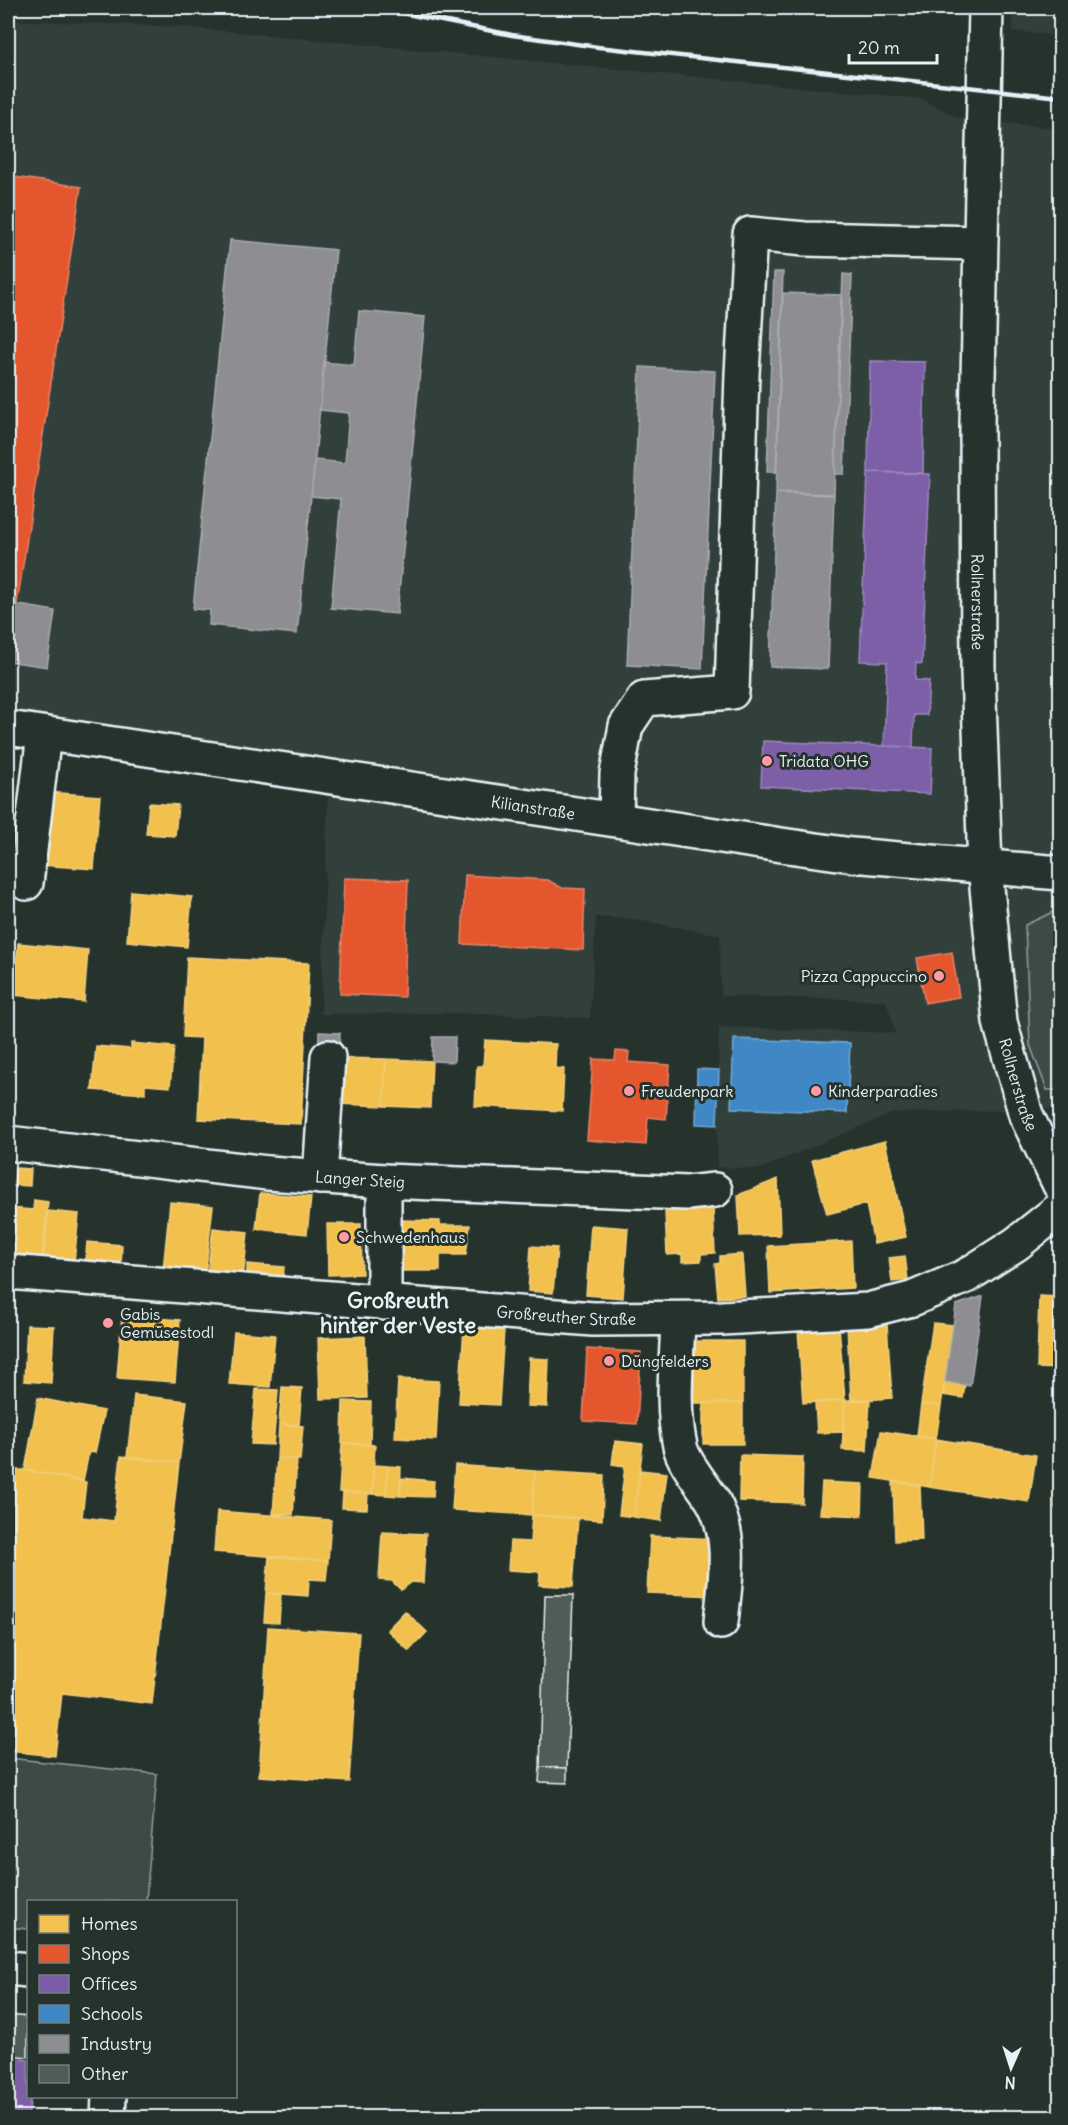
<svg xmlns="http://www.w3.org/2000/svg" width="1068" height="2125" font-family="Delius,sans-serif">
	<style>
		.built { fill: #333f3a }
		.green { fill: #3e4b47; stroke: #939ea0; stroke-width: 1.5 }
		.homes { fill: #f2c14e; stroke: #efcf81; stroke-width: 1.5 }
		.shops { fill: #e4572e; stroke: #e5856b; stroke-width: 1.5 }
		.offices { fill: #7b5ea7; stroke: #9c8abf; stroke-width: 1.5 }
		.schools { fill: #3f88c5; stroke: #72a8d4; stroke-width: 1.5 }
		.industry { fill: #8d8d92; stroke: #a8abb1; stroke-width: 1.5 }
		.building { fill: #505c59; stroke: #e8f1f8; stroke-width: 1.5 }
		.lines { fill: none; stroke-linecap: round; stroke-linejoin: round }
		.minor-casing { stroke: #e8f1f8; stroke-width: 38 }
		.major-casing { stroke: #e8f1f8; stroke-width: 38 }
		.minor { stroke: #26332d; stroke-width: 33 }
		.major { stroke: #26332d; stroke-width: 33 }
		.rail { stroke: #e8f1f8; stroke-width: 4.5 }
		.poi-dot { fill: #ff9aa2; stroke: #26332d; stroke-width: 2 }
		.labels { text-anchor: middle; stroke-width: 6; stroke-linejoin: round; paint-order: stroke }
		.street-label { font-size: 16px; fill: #e8f1f8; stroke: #26332d }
		.poi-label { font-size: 16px; fill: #e8f1f8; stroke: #26332d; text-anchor: start }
		.district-label { font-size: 22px; font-weight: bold; fill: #e8f1f8; stroke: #26332d }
	</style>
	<rect width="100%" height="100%" fill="#26332d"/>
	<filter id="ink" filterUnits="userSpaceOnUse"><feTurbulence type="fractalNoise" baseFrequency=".0167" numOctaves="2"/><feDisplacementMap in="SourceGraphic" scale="12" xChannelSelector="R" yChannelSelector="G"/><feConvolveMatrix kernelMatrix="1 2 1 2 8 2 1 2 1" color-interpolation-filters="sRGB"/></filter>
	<g filter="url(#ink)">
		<path class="built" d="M1013 8H1060V36L1013 31Z
			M8 20 183 27 921 99 958 118 1060 129V1109L893 1113 759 1169 717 1167 719 1027 896 1033 886 1000 721 996 720 935 632 919 596 917 590 1018 457 1013 321 1014 328 791 8 732Z"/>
		<path class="green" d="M1057 910 1060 918V1090H1047L1030 1045 1025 925Z
			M8 1758 157 1774 146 1901 28 1902V1929L8 1927Z"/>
		<path class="homes" d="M8 791 14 792 11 827H8Z
			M46 792 100 796 94 869 40 865Z
			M149 803 178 805 175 836 146 834Z
			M131 891 192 897 187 947 127 941Z
			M18 943 88 950 84 1002 13 995Z
			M187 957 309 963 301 1124 198 1119 202 1038 183 1037Z
			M485 1040 556 1044 555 1068 564 1069 562 1111 475 1106 477 1066H483Z
			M131 1043 174 1047 170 1087 145 1085V1094L92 1090 96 1046 131 1049Z
			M339 1058 386 1059 384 1106 337 1104Z
			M386 1059 432 1061 430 1108 384 1106Z
			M885 1141 906 1237 874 1244 866 1204 827 1214 812 1160Z
			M15 1168 31 1169 30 1186 14 1185Z
			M778 1179 780 1235 740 1236 738 1195Z
			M260 1193 311 1197 307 1234 256 1229Z
			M34 1200 48 1202 42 1258 8 1255 11 1208 33 1210Z
			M170 1202 213 1206 205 1275 163 1270Z
			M713 1208 715 1253 701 1254V1261L682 1262V1254L667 1255 665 1211Z
			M48 1211 79 1214 74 1262 43 1258Z
			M402 1220 440 1221V1225H470L466 1255H440V1271H402Z
			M327 1224H361L362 1274 328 1275Z
			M591 1225 628 1228 623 1298 586 1295Z
			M213 1228 248 1232 243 1279 207 1275Z
			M851 1241 853 1288 770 1293 768 1246Z
			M87 1242 122 1245 121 1268 85 1265Z
			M531 1246 557 1248 553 1293 528 1291Z
			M742 1254 745 1296 718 1298 715 1264 720 1263V1256Z
			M905 1256 908 1280 892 1282 889 1258Z
			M247 1264 284 1267 283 1280 247 1277Z
			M1039 1296 1060 1297V1369L1037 1368Z
			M122 1315 180 1320 175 1382 117 1378Z
			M933 1323 953 1325 941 1406 921 1404Z
			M887 1324 892 1398 851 1401 847 1326Z
			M27 1325 54 1326 51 1383 24 1381Z
			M839 1326 845 1400 803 1403 798 1329Z
			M464 1327 504 1330 499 1405 459 1403Z
			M234 1332 275 1335 270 1387 229 1384Z
			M365 1336 367 1398 320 1399 318 1338Z
			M692 1341H743V1403H692Z
			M529 1358 549 1359 547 1407 527 1406Z
			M398 1379 439 1381 436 1440 395 1438Z
			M945 1382 965 1385 963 1398 943 1395Z
			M282 1387 302 1388 299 1425 279 1424Z
			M256 1389 278 1390 273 1445 251 1444Z
			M134 1395 187 1401 179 1463 127 1457Z
			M38 1398 104 1411 95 1453 89 1452 83 1481 25 1470Z
			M870 1399 867 1451 842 1450 845 1400Z
			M845 1400 843 1432 817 1433 815 1403Z
			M343 1401 371 1402 370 1445 342 1443Z
			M703 1403H743V1444H703Z
			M921 1404 941 1406 936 1439 917 1436Z
			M1058 1423H1060V1508H1055Z
			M279 1424 303 1426 300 1460 277 1458Z
			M881 1431 936 1439 929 1487 873 1478Z
			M936 1439 1036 1455 1029 1502 929 1487Z
			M615 1441 643 1444 634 1517 619 1515 625 1466 612 1464Z
			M342 1443 375 1445 372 1494 339 1492Z
			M740 1455 803 1457 802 1503 739 1501Z
			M121 1456 179 1463 152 1704 62 1693 55 1756 8 1751V1541L16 1470H25L86 1482 82 1517 114 1521Z
			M277 1458 297 1460 293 1515 273 1514Z
			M374 1465 388 1466 386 1495 372 1494Z
			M455 1465 535 1471 532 1515 452 1510Z
			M388 1466 401 1467 400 1496 386 1495Z
			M640 1470 667 1473 661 1521 634 1517Z
			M535 1471 604 1475 602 1520 532 1515Z
			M401 1478 434 1481 433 1497 400 1496Z
			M893 1481 920 1485 922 1540 895 1541Z
			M822 1482 863 1484 862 1516 820 1514Z
			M343 1492 368 1494 367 1509 342 1508Z
			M217 1511 331 1520 328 1561 214 1552Z
			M532 1515 578 1518 573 1587 539 1585 540 1572 508 1570 510 1541 530 1542Z
			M382 1532 426 1534 423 1583 412 1582 401 1590 392 1581 379 1580Z
			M650 1536 719 1539 716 1596 647 1593Z
			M269 1556 328 1561 326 1580 309 1579 308 1596 266 1593Z
			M266 1593 281 1594 279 1623 264 1622Z
			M405 1611 427 1632 409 1651 387 1630Z
			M268 1627 359 1633 349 1782 259 1776Z"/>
		<path class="shops" d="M8 176 81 187 17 604 8 603Z
			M465 875 548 880 562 888 585 889 583 950 462 944Z
			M344 878 408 880 404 997 340 994Z
			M952 952 959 997 925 1003 917 958Z
			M616 1051 629 1052 628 1062 670 1065 666 1119 648 1117 646 1145 587 1140 593 1059 615 1060Z
			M587 1349 641 1352 637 1424 583 1421Z"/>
		<path class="offices" d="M870 361 925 362 923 473 868 472Z
			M868 472 930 474 922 664 916 663 915 680 929 681 927 715H914L913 747 884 746 887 662 860 661Z
			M763 741 932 748 930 794 761 786Z
			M8 2058 28 2060V2096H31L28 2118H8Z"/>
		<path class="schools" d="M734 1039 850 1043 847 1113 731 1108Z
			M697 1069 719 1070 717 1125 696 1124Z"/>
		<path class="industry" d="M230 240 336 250 297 634 209 625 210 610 193 609Z
			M774 272H783L776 472H767Z
			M843 274 852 275 844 474H835Z
			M783 293 841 295 834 494 776 492Z
			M359 311 425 317 397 614 331 608 341 499 311 496 315 460 345 463 349 413 320 410 324 362 354 365Z
			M640 367 715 371 702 669 627 665Z
			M776 493 834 495 828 669 770 667Z
			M8 603 55 611 47 667 8 661Z
			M319 1032 340 1033 339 1058 318 1057Z
			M433 1037H455L454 1062 432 1061Z
			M983 1296 970 1386 945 1382 956 1305Z"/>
		<path class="building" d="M545 1595H573L567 1768 540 1767Z
			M540 1767 567 1768V1783L539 1782Z
			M8 2015 28 2017V2057L8 2055Z"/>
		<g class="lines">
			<g class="minor-casing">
				<g id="minor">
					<path id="s1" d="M986 8 977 425 978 672 985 867 1000 1022 1026 1115 1060 1185"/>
					<path d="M616 819 617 774 626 726 644 699 732 692 742 374 750 234 805 239 980 243"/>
					<path d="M26 883 44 734"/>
					<path id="s2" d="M8 1143 268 1173 384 1181 687 1193 715 1190"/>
					<path d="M320 1177 328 1057"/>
					<path d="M384 1181V1303"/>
					<path id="s3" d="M8 1272 593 1319 722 1318 868 1310 912 1299 966 1276 1016 1244 1060 1209"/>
					<path d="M678 1319C677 1361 671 1405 680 1446 683 1462 704 1486 713 1501 734 1539 725 1581 721 1622"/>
					<path d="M8 1968 28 1970"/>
					<path d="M108 2118 109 2096"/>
				</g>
			</g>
			<g class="major-casing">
				<g id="major">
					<path id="s4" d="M8 728 781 845 852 855 1060 873"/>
				</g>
			</g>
			<use href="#minor" class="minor"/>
			<use href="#major" class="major"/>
			<path class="rail" d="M377 8 512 35 598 47 1060 97"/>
		</g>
	</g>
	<g class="poi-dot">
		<circle cx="767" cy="761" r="6"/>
		<circle cx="939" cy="976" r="6"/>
		<circle cx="629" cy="1091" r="6"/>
		<circle cx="816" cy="1091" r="6"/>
		<circle cx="344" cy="1237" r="6"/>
		<circle cx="108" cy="1323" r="6"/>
		<circle cx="609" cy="1361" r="6"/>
	</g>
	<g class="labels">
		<g class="street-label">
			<text dy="6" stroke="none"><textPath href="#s1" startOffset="594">Rollnerstraße</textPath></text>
			<text dy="6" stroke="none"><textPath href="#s4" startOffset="531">Kilianstraße</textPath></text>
			<text dy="6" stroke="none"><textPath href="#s1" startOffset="1080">Rollnerstraße</textPath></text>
			<text dy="6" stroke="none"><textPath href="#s2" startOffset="354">Langer Steig</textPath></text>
			<text dy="6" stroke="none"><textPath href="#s3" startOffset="560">Großreuther Straße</textPath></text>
		</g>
		<g class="poi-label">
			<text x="779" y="767">Tridata OHG</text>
			<text x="927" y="982" text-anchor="end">Pizza Cappuccino</text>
			<text x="641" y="1097">Freudenpark</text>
			<text x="828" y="1097">Kinderparadies</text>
			<text x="356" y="1243">Schwedenhaus</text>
			<text x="120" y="1320">Gabis<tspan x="120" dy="18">Gemüsestodl</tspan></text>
			<text x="621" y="1367">Düngfelders</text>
		</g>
		<g class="district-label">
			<text x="398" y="1308">Großreuth<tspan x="398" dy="25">hinter der Veste</tspan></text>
		</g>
	</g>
	<rect width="1068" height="2125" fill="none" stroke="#26332d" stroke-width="30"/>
	<rect x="15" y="15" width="1038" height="2095" fill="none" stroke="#e8f1f8" stroke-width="2" filter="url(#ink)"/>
	<rect x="27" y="1900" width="210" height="198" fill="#26332d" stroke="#747f7e" stroke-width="1.5"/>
	<rect x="39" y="1915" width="30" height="18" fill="#f2c14e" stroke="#747f7e" stroke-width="1.5"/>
	<text x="81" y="1930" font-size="18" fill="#e8f1f8">Homes</text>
	<rect x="39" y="1945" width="30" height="18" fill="#e4572e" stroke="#747f7e" stroke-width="1.5"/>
	<text x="81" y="1960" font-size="18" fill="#e8f1f8">Shops</text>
	<rect x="39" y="1975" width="30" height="18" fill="#7b5ea7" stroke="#747f7e" stroke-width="1.5"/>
	<text x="81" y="1990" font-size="18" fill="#e8f1f8">Offices</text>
	<rect x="39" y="2005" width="30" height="18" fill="#3f88c5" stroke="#747f7e" stroke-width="1.5"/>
	<text x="81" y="2020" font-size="18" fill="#e8f1f8">Schools</text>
	<rect x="39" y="2035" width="30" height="18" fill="#8d8d92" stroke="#747f7e" stroke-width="1.5"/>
	<text x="81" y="2050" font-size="18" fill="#e8f1f8">Industry</text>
	<rect x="39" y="2065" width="30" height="18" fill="#505c59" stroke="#747f7e" stroke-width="1.5"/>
	<text x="81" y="2080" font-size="18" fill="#e8f1f8">Other</text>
	<g transform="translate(1011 2068) rotate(183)" stroke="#26332d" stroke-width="4.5" paint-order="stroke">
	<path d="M0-4.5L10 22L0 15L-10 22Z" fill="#e8f1f8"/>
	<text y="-9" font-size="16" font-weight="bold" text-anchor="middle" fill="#e8f1f8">N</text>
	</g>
	<path d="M849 54v9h88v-9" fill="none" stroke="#e8f1f8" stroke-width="3"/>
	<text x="858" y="54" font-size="18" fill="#e8f1f8" stroke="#26332d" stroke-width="4.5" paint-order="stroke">20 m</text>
</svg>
